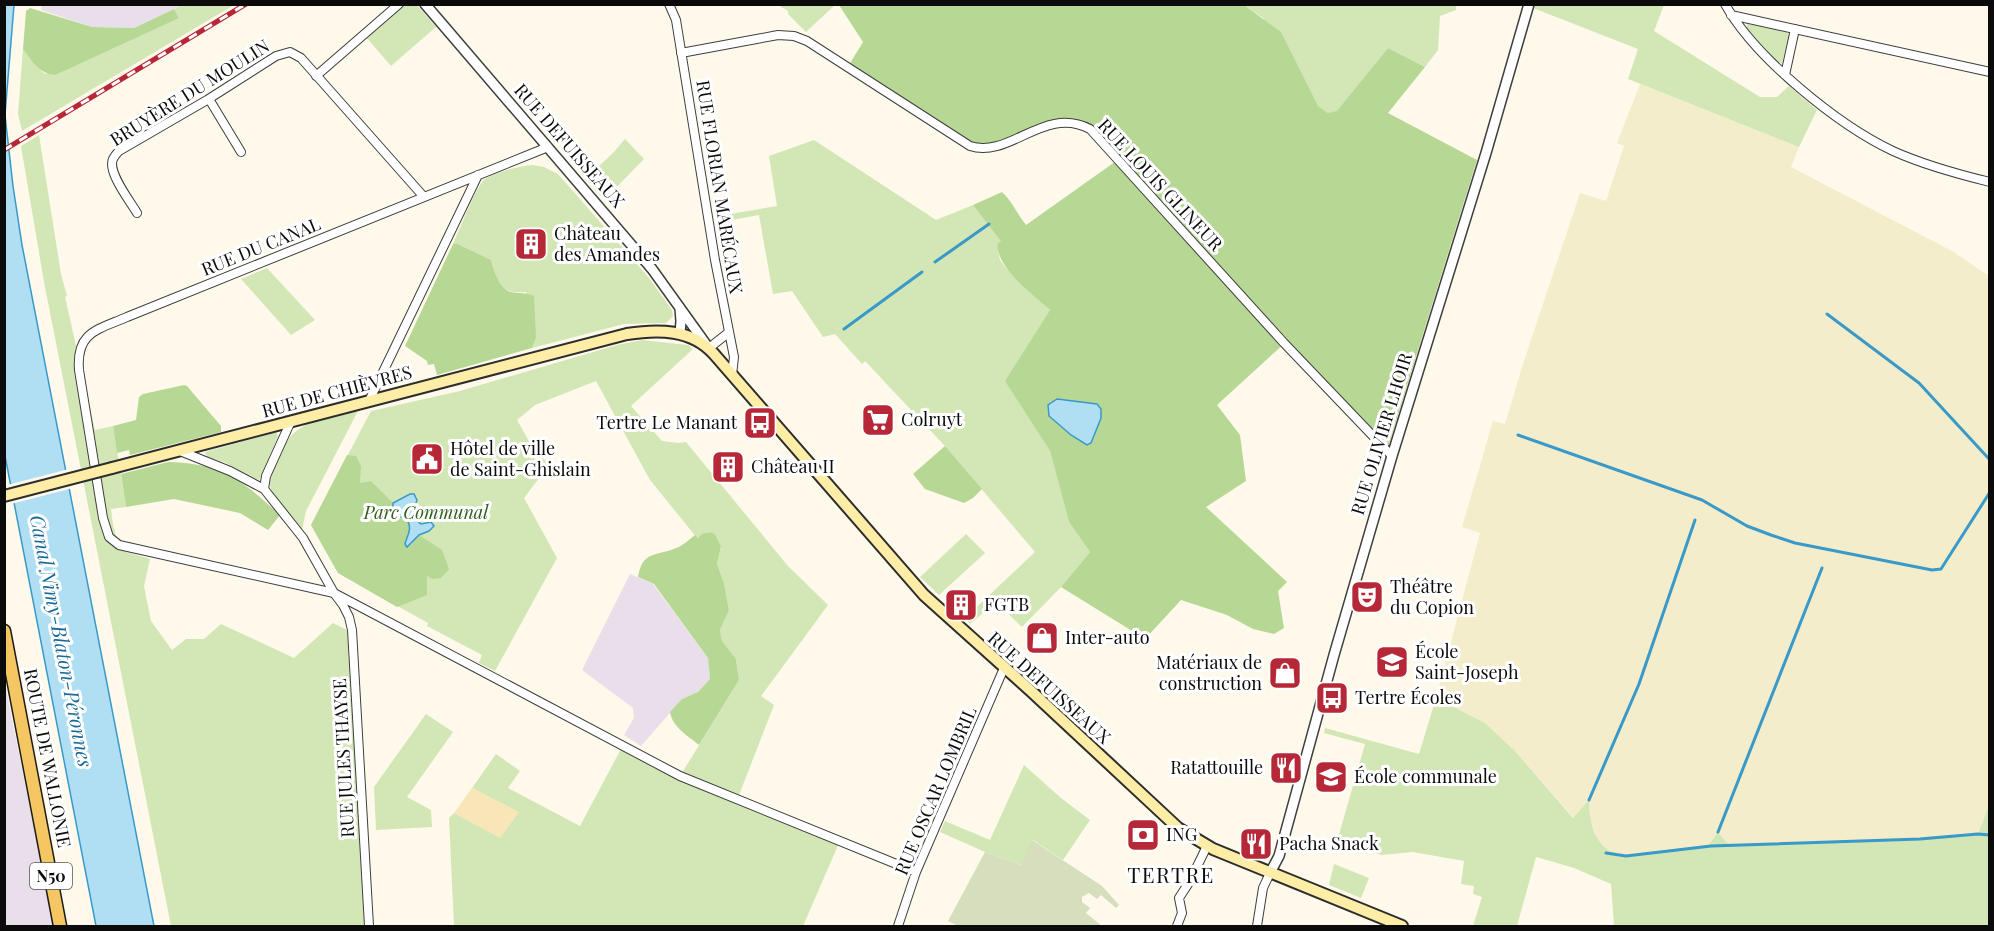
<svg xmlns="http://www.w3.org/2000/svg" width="1994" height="931" font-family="'Playfair Display',serif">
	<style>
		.industrial { fill: #e8dfea }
		.farmland { fill: #f3edcb }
		.green { fill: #d2e7b5 }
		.forest { fill: #b7d795 }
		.sand { fill: #f9e6b8 }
		.cemetery { fill: #d6debd }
		.water { fill: #b0dff4; stroke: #3999c9; stroke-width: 1.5 }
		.pier { fill: #fef9ea }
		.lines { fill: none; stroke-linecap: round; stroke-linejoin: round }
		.stream { stroke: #3999c9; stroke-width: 3 }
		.minor-casing { stroke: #3e3e3e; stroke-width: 10 }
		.tertiary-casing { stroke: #3e3e3e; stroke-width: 12 }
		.secondary-casing { stroke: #2d2d2d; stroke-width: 14 }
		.primary-casing { stroke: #1c1c1c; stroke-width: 15 }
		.minor { stroke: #fff; stroke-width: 8 }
		.tertiary { stroke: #fff; stroke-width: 9 }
		.secondary { stroke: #fdeda6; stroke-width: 10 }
		.primary { stroke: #f5c763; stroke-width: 12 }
		.rail-casing { stroke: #b62838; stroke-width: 5 }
		.rail { stroke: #fff; stroke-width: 3; stroke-dasharray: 9; stroke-linecap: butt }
		.secondary-bridge-casing { stroke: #2d2d2d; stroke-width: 14; stroke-linecap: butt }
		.secondary-bridge { stroke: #fdeda6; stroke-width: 10 }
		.labels { text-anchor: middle; stroke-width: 6; stroke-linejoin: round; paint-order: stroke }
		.shield { fill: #fff; stroke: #545454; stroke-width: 1.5 }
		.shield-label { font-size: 16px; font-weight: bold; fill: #0b0b0b }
		.street-label { font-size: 18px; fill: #0b0b0b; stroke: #fff }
		.poi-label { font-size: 18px; fill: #0b0b0b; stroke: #fff; text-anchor: start }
		.park-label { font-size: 18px; font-style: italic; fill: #30601e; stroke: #fff }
		.water-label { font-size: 20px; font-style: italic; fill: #196998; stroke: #fff }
		.quarter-label { font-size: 21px; letter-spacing: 1.5px; fill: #0b0b0b; stroke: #fff }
	</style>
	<rect width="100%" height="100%" fill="#fef9ea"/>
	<path class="industrial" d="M42 4 182 5 134 28 92 27 41 10Z
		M630 574 653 584 708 658 710 679 698 692 682 699 641 746 624 735 634 718 633 708 582 670Z
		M4 679 50 907 53 926H5Z"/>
	<path class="farmland" d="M1640 84 1799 147 1791 167 1952 251 1989 276 1990 806 1978 834 1920 839 1729 845 1718 832 1707 847 1626 856 1616 855 1600 845 1589 818V800L1574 818 1515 751 1485 723 1436 698 1480 533 1462 527 1493 421 1505 424 1524 361 1580 193 1606 201 1624 146 1617 143Z"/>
	<path class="green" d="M1456 4V10L1440 16 1438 50 1425 67 1388 48 1337 112 1328 113 1318 106 1263 18 1244 5Z
		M1534 4 1664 5 1654 31 1760 97H1777L1789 86 1817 110 1799 147 1628 79 1638 49 1533 8Z
		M182 5H234L22 131 18 114 23 49 35 65 45 74 179 18 174 9Z
		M403 5H417L436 27 391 66 365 36Z
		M778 5H835L806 32 788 14V11Z
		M1747 24 1786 31 1789 35 1782 63 1779 64 1747 28Z
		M39 135 61 274 67 296 65 297 95 430 113 426 126 507 111 509 113 525 120 550 150 559 144 586 151 621 172 650 186 639H204L221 624 294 658 333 623 347 630 365 926H171L44 282 21 146Z
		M625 139 644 159 604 200 585 179 613 153Z
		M814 140 936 220 973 205 1002 241 997 244 1000 260 1006 268 1050 310 1006 381 1050 451 1069 522 1090 552 1061 587 1022 627 996 602 970 624 965 618 1035 552 945 446 865 361 862 364 835 334 823 337 792 291 773 294 759 215 721 222 719 216 777 206 769 156Z
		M533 165 544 167 558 174 649 278 672 310 673 316 666 323 624 324 532 348 536 338 526 292C522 292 514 293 510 291 498 286 494 271 491 260L458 244H453C459 231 476 187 484 180 493 172 521 166 533 165Z
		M267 268 315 320 291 335 241 279Z
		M642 340 688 345 693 349 631 406 662 441 678 443 686 442 788 566 828 605 761 696 774 705 739 795 682 773 739 680 736 659 722 641 720 630 729 610 724 583 717 564 721 546 715 534 709 532 697 538 650 480 596 381 535 405 517 420 534 450 549 464 537 471 540 477 524 498 557 558 495 671 479 663 482 655 427 626 428 623 338 573 311 525 371 411 460 391 617 345Z
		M358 411 306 511 302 530 272 493C267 481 273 472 278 461 282 453 285 442 291 436 308 418 335 417 358 411Z
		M276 432 278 436 259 480 224 462 207 457 205 452Z
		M966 534 985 553 939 595 920 577Z
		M1436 698 1485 723 1515 751 1573 818 1589 800C1589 825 1596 853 1626 856L1707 847 1718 832 1729 845 1920 839 1978 834 1989 806V926H1614L1611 884 1574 868 1536 857 1517 926H1473L1482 897 1473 894 1474 886 1461 884 1464 861 1413 852 1381 855 1338 838 1365 744 1324 733 1325 728 1419 754Z
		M426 714 453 732 407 797 431 810 432 827 376 830 374 787Z
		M621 749 677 779 839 843 803 926H454L449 818 454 813 500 837 518 812 472 788 496 754 520 771 508 788 580 826Z
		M1024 765 1061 798 1090 820 1063 860 1033 840 1021 865 985 852 940 832 945 821 990 840Z
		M1334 864 1369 878 1361 898 1329 885Z"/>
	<path class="forest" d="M839 5H1244L1281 32 1318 106 1328 113 1337 111 1388 48 1425 67 1388 113 1477 160 1388 447 1286 342 1217 405 1240 435 1246 481 1206 507 1287 582 1278 591 1284 628 1274 634 1253 629 1227 615 1181 600 1145 639 1061 587 1090 552 1069 522 1050 451 1005 381 1050 310C1031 292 999 271 997 244L1001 241 973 205 1002 192C1012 201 1017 214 1026 225L1119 159 1120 156C1103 138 1090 119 1063 120L991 144 970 143 849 65 863 42Z
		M30 8 92 27 134 28 174 9 179 18 55 75C38 73 32 61 23 49L26 11Z
		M453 244H458L491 260C494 271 499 288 511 292 519 294 525 292 534 296L536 338 532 348 437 375 434 364 428 365 427 361 405 346Z
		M184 385 187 386 221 426V432L130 455 129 450 117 453 113 426 136 420 139 397 143 394Z
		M945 446 982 489 973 498 964 503 925 489 913 474Z
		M347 455 356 456 361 466 360 483 371 481 393 503 392 515 407 518 410 524 411 545 419 535 442 550 449 569 441 578 432 579 427 576V595L397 607 338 573 311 525Z
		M168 462C221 463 242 480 280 515L268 530 240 513 174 499 126 507 121 474Z
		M710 532 715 534 721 546 717 564 724 583 729 610 720 630 722 641 736 659 739 680 699 745C687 735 673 728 670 712L682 699 698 692 710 679 708 658 654 584 638 577C642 552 654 556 674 549 682 546 688 541 695 535L698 538 702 534Z"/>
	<path class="sand" d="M472 788 519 812 500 838 454 813Z"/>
	<path class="cemetery" d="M1032 840 1102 886 1119 905 1116 908 1101 895 1097 899 1089 893 1082 897V902L1090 908 1086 913 1102 926H958L948 921 985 852 1021 865Z"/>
	<path class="water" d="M4 5H14L5 115 13 186 22 245 154 926H96L5 456Z
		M1057 399 1097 404 1101 409V418L1091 443 1087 445 1071 435 1049 416 1048 405Z
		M410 494H414L417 500 414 510 415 519 421 524 431 522 434 526 429 531 419 535 407 547 405 544C408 533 413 529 406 518L392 515 393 503Z"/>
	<path class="pier" d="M69 469 73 488 11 504 7 485Z"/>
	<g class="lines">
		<path class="stream" d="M935 262 989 224
			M1827 314 1919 383 1990 460
			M844 329 922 272
			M1518 435 1702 500 1747 526 1771 535 1795 543 1932 570 1941 569 1990 492
			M1589 800 1639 684 1695 520
			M1718 832 1822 568
			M1606 853 1626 856 1711 846 1920 839 1978 834 1990 835"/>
		<g class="minor-casing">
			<path id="minor" d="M669 4 676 20 715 260 734 357 732 375
				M1725 4C1755 58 1838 125 1893 151 1924 165 1957 174 1990 182
				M1731 15 1990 72
				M681 53 778 35 794 36 807 41 970 146C1010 159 1044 105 1090 129L1284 343 1392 456
				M1785 75 1795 29
				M316 76 399 4
				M209 99 241 152
				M548 147 127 317C97 330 76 332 79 370L103 518 109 537 119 545 334 593 680 776 916 872
				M137 213C130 201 107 172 113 159 114 157 117 153 119 151L207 100 276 56 290 52 301 58 424 197
				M709 348 728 333
				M369 401 478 175
				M291 421 266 476 264 489 303 538 334 593 343 605 349 617 352 630 369 926
				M180 451 230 471 264 489
				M898 926 916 872 1004 668
				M1177 926 1182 913 1179 898 1190 881 1207 846
				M1257 926 1263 888 1270 873"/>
		</g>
		<g class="tertiary-casing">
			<path id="tertiary" d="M425 4 652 269 708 347
				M680 334 681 321 680 308
				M1270 873 1279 856 1334 655 1392 456 1486 153 1529 4"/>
		</g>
		<g class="secondary-casing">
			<path id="secondary" d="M112 468 627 334C658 329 692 329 714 354L924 595 1031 691 1178 828 1213 849 1402 926"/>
		</g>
		<g class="primary-casing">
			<path id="primary" d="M4 631 60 926"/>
		</g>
		<use href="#minor" class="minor"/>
		<use href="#tertiary" class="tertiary"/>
		<use href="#secondary" class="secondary"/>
		<use href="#primary" class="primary"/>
		<g class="rail-casing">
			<path id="rail" d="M4 150 246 4"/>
		</g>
		<use href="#rail" class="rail"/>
		<g class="secondary-bridge-casing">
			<path id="secondary-bridge" d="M4 496 112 468"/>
		</g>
		<use href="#secondary-bridge" class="secondary-bridge"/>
	</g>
	<defs>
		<g id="building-square" transform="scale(1.725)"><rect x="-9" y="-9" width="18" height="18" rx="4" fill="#b62838" stroke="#fff"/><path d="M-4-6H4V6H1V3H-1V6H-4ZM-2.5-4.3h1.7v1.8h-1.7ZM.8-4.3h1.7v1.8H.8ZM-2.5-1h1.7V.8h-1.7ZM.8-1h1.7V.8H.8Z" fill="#fff"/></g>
		<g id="supermarket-square" transform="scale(1.725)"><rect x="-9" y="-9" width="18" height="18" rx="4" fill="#b62838" stroke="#fff"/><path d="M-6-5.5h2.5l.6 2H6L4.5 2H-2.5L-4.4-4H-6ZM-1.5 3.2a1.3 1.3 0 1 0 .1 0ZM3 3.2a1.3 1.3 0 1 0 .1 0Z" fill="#fff"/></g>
		<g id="bus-square" transform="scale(1.725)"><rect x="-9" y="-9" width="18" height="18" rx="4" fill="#b62838" stroke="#fff"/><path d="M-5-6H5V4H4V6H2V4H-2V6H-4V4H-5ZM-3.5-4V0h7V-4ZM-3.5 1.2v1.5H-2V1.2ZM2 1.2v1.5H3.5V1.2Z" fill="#fff"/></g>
		<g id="civic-square" transform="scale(1.725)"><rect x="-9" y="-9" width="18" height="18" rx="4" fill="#b62838" stroke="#fff"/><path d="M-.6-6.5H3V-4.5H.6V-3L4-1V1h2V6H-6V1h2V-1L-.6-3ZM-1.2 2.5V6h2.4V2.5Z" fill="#fff"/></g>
		<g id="theatre-square" transform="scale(1.725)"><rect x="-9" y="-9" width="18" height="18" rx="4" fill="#b62838" stroke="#fff"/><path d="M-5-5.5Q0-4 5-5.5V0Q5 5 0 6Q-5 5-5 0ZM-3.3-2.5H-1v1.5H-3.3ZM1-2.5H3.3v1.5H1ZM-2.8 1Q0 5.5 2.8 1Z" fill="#fff"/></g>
		<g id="shop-square" transform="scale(1.725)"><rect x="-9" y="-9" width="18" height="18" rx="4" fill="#b62838" stroke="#fff"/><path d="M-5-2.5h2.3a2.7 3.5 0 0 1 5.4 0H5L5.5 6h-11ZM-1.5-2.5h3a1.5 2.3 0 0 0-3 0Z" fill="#fff"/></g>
		<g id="school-square" transform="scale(1.725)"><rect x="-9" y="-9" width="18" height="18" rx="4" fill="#b62838" stroke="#fff"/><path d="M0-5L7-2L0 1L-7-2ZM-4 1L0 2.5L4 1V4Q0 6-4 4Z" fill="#fff"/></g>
		<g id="restaurant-square" transform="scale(1.725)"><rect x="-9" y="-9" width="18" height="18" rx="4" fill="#b62838" stroke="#fff"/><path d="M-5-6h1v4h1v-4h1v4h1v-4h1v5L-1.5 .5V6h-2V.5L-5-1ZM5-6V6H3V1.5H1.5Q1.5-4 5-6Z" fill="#fff"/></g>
		<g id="bank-square" transform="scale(1.725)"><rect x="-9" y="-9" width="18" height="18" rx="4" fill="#b62838" stroke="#fff"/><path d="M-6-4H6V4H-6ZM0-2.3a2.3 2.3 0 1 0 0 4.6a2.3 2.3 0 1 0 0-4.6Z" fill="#fff"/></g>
	</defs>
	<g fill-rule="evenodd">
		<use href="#building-square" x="531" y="244"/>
		<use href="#supermarket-square" x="878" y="420"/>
		<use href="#bus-square" x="760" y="423"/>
		<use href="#civic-square" x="427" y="459"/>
		<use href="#building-square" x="728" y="467"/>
		<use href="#theatre-square" x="1367" y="597"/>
		<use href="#building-square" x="961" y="605"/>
		<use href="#shop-square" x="1042" y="638"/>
		<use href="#school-square" x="1392" y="662"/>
		<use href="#shop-square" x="1285" y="673"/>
		<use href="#bus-square" x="1332" y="698"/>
		<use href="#restaurant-square" x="1286" y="768"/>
		<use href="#school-square" x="1331" y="777"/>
		<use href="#bank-square" x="1143" y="835"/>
		<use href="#restaurant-square" x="1256" y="844"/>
	</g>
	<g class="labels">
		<rect class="shield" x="30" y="863" width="42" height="26" rx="4.5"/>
		<g class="shield-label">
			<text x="51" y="882">N50</text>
		</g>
		<g class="street-label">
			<text transform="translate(190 93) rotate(-32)" y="6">BRUYÈRE DU MOULIN</text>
			<text transform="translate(569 146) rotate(49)" y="6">RUE DEFUISSEAUX</text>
			<text transform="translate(1160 185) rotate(47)" y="6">RUE LOUIS GLINEUR</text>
			<text transform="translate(719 187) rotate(81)" y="6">RUE FLORIAN MARÉCAUX</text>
			<text transform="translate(261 247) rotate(-22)" y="6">RUE DU CANAL</text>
			<text transform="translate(337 392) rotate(-15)" y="6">RUE DE CHIÈVRES</text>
			<text transform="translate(1382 434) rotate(-73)" y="6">RUE OLIVIER LHOIR</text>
			<text transform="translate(1049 688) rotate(42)" y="6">RUE DEFUISSEAUX</text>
			<text transform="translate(47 758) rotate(79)" y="6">ROUTE DE WALLONIE</text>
			<text transform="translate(344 758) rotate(-93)" y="6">RUE JULES THAYSE</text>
			<text transform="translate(936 791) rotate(-67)" y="6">RUE OSCAR LOMBRIL</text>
		</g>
		<g class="poi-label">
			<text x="554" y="240">Château<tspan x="554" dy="21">des Amandes</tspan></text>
			<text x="901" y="426">Colruyt</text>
			<text x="737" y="429" text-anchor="end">Tertre Le Manant</text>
			<text x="450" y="455">Hôtel de ville<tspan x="450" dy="21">de Saint-Ghislain</tspan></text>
			<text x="751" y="473">Château II</text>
			<text x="1390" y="593">Théâtre<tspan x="1390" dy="21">du Copion</tspan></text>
			<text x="984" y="611">FGTB</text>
			<text x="1065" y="644">Inter-auto</text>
			<text x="1415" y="658">École<tspan x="1415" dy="21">Saint-Joseph</tspan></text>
			<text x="1262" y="669" text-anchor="end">Matériaux de<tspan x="1262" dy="21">construction</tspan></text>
			<text x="1355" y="704">Tertre Écoles</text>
			<text x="1263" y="774" text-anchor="end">Ratattouille</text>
			<text x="1354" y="783">École communale</text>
			<text x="1166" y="841">ING</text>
			<text x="1279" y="850">Pacha Snack</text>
		</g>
		<g class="park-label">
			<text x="426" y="519">Parc Communal</text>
		</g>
		<g class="water-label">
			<text transform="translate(61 641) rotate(79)" y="7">Canal Nimy-Blaton-Péronnes</text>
		</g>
		<g class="quarter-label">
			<text x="1171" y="883">TERTRE</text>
		</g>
	</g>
	<rect width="1994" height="931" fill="none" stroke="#0b0b0b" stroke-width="12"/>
</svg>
